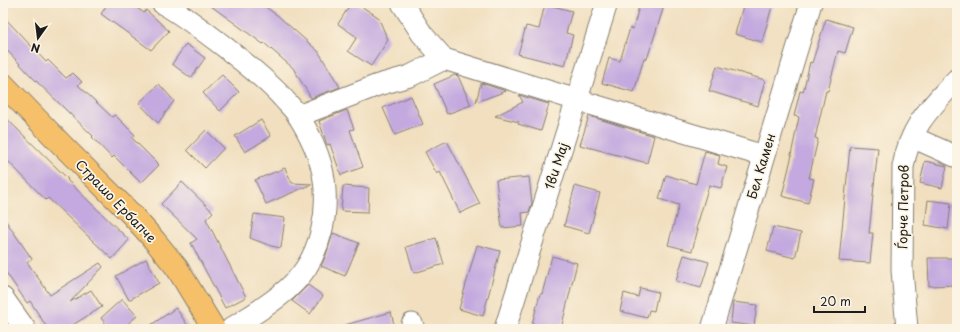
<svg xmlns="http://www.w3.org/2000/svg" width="960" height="332" font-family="'Playpen Sans',sans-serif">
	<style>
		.building { fill: #c3a9df }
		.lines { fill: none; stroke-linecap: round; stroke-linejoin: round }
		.minor-casing { stroke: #867e6e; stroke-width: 23 }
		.major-casing { stroke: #867e6e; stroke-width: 24 }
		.minor { stroke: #fff; stroke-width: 21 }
		.major { stroke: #f6c06b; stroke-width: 22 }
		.labels { text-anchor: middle; stroke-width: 3.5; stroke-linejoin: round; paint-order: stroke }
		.street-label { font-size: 13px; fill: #1c1c1c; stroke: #fcf5e5 }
	</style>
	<rect width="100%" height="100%" fill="#fcf5e5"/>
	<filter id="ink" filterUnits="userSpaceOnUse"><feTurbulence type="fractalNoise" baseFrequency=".025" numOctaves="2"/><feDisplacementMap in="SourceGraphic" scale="8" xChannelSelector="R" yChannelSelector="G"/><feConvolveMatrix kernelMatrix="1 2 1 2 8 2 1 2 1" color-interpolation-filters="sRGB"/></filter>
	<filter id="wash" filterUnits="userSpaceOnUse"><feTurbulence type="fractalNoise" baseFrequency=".012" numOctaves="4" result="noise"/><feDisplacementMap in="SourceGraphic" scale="16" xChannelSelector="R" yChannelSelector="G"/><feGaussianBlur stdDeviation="0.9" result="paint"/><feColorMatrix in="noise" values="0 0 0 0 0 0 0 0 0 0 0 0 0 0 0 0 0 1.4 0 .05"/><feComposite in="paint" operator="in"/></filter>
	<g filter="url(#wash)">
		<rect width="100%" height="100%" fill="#f1dfbf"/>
		<g id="blocks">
			<path class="building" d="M108 3H130L144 13 146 10 169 31 151 50 101 14Z
				M207 3H260L277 15 318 51 340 87 311 98 293 68 264 43 263 44Z
				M351 3H356L378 17 388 40 371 66 348 51 357 37 338 24Z
				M640 3H665L647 59 644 58 634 92 602 83 609 58 620 61 630 28 633 29Z
				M744 3H773L762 42 735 34Z
				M545 4 572 11 566 33 573 35 565 66 518 54 526 26 539 29Z
				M3 16 46 62 48 60 66 78 73 73 82 82 78 85 112 117 115 115 135 135 132 138 159 165 141 183 114 156 112 158 92 137 93 136 32 77 3 46Z
				M826 19 853 27 845 53 838 51 828 91H826L815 138 818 139 809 178 814 179 808 203 782 196 792 155H791L799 117 794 116 800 91 803 92 810 62 812 63Z
				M186 44 205 58 191 78 172 64Z
				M717 66 765 80 758 106 709 91Z
				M222 75 239 92 220 111 203 93Z
				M455 75 458 76 471 105 447 114 434 84Z
				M481 83 506 91 476 102Z
				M159 84 174 101 158 123 139 103Z
				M519 95 549 104 541 131 518 124 519 122 495 116 523 102Z
				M411 96 423 124 395 135 383 108Z
				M347 110 354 129 350 130 363 167 341 175 330 144 327 145 319 121Z
				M3 115 68 179 67 180 129 240 112 259 48 198 46 200 3 156Z
				M589 116 654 136 647 163 580 145Z
				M261 120 271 136 245 152 235 136Z
				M206 130 224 148 205 168 187 150Z
				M447 141 480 204 460 213 440 172 437 174 425 152Z
				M850 146 878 148 869 233H873L870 263 839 261Z
				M705 151 720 155 718 164 727 167 721 188 709 185 696 229H698L692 251 668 245 679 205 659 199 666 175 696 184Z
				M925 161 947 166 942 188 920 183Z
				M285 168 292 183 312 184 266 204 255 180Z
				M529 177 532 203 529 212 522 213 523 226 502 228 496 180Z
				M182 182 213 212 206 219 246 297 225 308 191 243 197 239 161 204Z
				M343 186 369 188 368 212 341 211Z
				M575 186 600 193 589 233 564 226Z
				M928 200 951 203 948 229 925 225Z
				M254 214 285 218 281 248 271 246 250 238Z
				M3 217 32 259 27 262 50 295 100 263 103 267 70 302 91 290 102 307 66 329H48L30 301 27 303 3 268Z
				M773 227 801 233 795 258 767 251Z
				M333 233 359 243 345 276 321 266 326 255Z
				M436 238 444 264 414 273 406 247Z
				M477 245 500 251 483 316 459 309Z
				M684 255 709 262 701 288 676 281Z
				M552 256 577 263 561 329H540L541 326 532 324 540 294H542Z
				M928 258H957V285L929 286Z
				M146 259 159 283 129 300 116 276Z
				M308 285 323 296 310 314 292 301Z
				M640 288 658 292 654 311 649 310 647 318 620 311 624 293 638 297Z
				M122 299 137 316 121 329H110L101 318Z
				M733 302 757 305 754 326 731 323Z
				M176 308 190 329H145Z
				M391 312 395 329H346L345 325Z"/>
		</g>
	</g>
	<g filter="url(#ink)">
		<use href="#blocks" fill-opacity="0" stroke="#867e6e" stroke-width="1"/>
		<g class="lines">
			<g class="minor-casing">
				<path id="minor" d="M162 3C185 16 205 32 226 48 246 64 266 79 283 98 288 104 295 110 299 117 312 138 324 165 325 190 327 217 320 246 306 268 288 295 257 311 231 329
					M402 3 422 34 444 59
					M298 116 378 85 410 76 444 59 577 100 764 156
					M912 137 957 157
					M3 298 25 329
					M412 324 414 329
					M505 329 607 3
					M712 329 811 3
					M907 329 902 270 903 167C910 126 930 108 957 79"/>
			</g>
			<g class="major-casing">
				<path id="major" d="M3 84 62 145 132 215 155 241 177 268 214 329"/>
			</g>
			<use href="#minor" class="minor"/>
			<use href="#major" class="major"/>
		</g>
	</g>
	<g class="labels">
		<g class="street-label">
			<text transform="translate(556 166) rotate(-72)" y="5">1ви Мај</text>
			<text transform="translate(761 166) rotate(-73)" y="5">Бел Камен</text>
			<text transform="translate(116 201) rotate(46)" y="5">Страшо Ербапче</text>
			<text transform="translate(903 207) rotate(-89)" y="5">Ѓорче Петров</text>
		</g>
	</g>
	<rect width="960" height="332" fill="none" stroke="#fcf5e5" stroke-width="16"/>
	<g transform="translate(38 38) rotate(194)" stroke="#fcf5e5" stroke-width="3" paint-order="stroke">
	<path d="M0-3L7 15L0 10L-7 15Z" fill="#1c1c1c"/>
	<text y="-6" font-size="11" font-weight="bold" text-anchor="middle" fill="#1c1c1c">N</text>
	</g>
	<path d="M814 306v6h51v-6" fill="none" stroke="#1c1c1c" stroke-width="2"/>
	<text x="820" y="306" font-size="12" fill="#1c1c1c" stroke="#fcf5e5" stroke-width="3" paint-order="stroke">20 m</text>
</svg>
